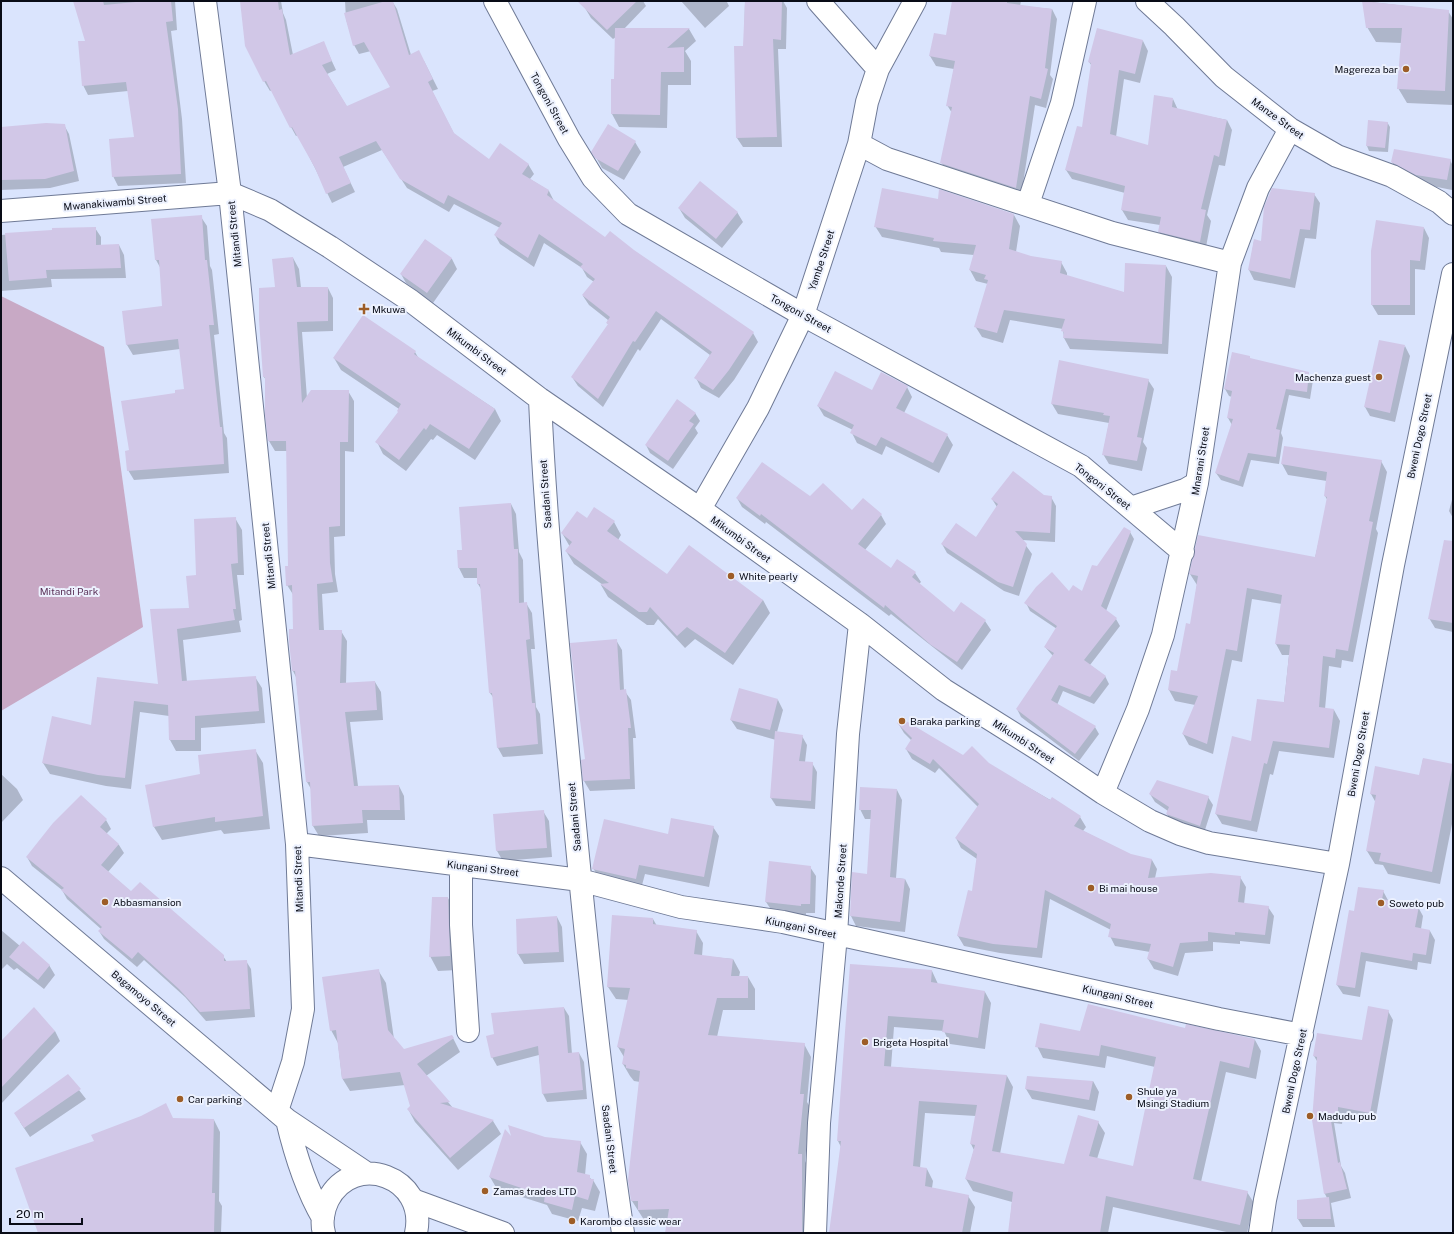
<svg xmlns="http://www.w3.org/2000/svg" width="1454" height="1234" font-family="'Public Sans',sans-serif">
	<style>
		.green { fill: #c8a9c5 }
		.shadow { fill: #0003 }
		.building { fill: #d1c7e7 }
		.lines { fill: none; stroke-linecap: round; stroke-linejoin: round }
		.minor-casing { stroke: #6f7a96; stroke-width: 24 }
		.secondary-casing { stroke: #6f7a96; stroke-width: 24 }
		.minor { stroke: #fff; stroke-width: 22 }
		.secondary { stroke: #fff; stroke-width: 22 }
		.poi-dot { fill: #9d5d27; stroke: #ecf1fe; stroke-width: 1.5 }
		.labels { text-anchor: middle; stroke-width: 4; stroke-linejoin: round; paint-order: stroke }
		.poi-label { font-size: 10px; fill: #090c17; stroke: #ecf1fe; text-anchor: start }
		.street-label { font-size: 10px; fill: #090c17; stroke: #ecf1fe }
		.park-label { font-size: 10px; fill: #5c335a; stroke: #ecf1fe }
	</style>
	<rect width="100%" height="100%" fill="#dae4fd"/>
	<path class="green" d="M1 296 104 347 143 627 1 711Z"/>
	<path class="shadow" d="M74 1H175L177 30 171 31 182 119 186 183 118 186 113 176 135 138 128 91 88 95 83 85 86 41Z
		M241 1H281L283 13 286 20 293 55 323 42 336 70 327 74 347 107 392 87 371 51 359 54 354 45 346 19 345 1H392L397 9 411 55 424 61 438 89 432 91 454 134 489 160 528 164 534 174 530 179 549 191 554 201 605 238 633 251 753 333 758 342 734 380 719 398 701 388 696 378 710 355 661 319 640 351 638 349 603 407 578 386 572 377 609 325 607 323 608 320 589 305 583 296 594 282 587 277 582 268 544 243 534 267 500 244 495 235 500 228 454 204 449 212 407 188 382 150 343 167 355 192 332 203 315 168 298 135 296 136 291 127 272 90 270 91 264 81 246 44Z
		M592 1H643L646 6 624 29H689L696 41 685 51 691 61V85H668L667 128 619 127 612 114V80H615L616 37 613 39 591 18 585 8Z
		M681 1H728L727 2 729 6 705 28Z
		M745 1H783L787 8 786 49H778L782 147H743L737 138 744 47Z
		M953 1H1021L1020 6 1052 9 1057 19 1050 75 1053 79 1046 108 1035 105 1021 197 947 172 941 162 952 113 947 105 954 69 936 66 930 56 947 36Z
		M1363 1 1448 11 1453 19V105L1407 103 1398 88 1402 43 1376 42 1367 27Z
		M1143 41 1148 51 1140 83 1124 79 1116 137 1149 146 1173 99 1178 110 1227 120 1232 130 1225 166 1219 165 1207 215 1211 221 1205 252 1165 241 1159 232 1160 225 1128 220 1122 210 1125 193 1072 179 1066 170 1083 128 1092 66 1089 62Z
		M1387 122 1390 127 1388 152 1369 151 1367 146Z
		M64 125 69 134 79 181 50 188 1 190V128Z
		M635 142 641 152 624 180 602 168 593 152Z
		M1450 160 1453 166 1452 190 1422 184 1398 172 1392 162Z
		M1314 194 1320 203 1316 239 1305 238 1295 288 1254 280 1249 270 1254 241 1261 242Z
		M679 208 737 212 743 222 722 248 685 218Z
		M1014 215 1020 226 1016 252 1030 257 1061 262 1067 273V276L1125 293 1166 266 1172 277 1168 354 1070 349 1064 338 1063 329 1010 320 1003 343 982 337 975 326 988 284 976 281 970 270 974 255 941 252 939 248 882 237 875 226Z
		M201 217 207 226 210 266 212 270 219 334 214 335 224 433 227 438 229 473 134 480 128 470 130 451 176 394 185 390 180 349 133 355 127 345 123 312 163 307 161 269 156 260 152 220Z
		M95 228 101 237V246L119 245 124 255 126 278 51 279 52 287 1 291V235Z
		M1424 228 1429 238 1425 270 1415 269V315H1378L1372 305V251Z
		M425 240 452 259 457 269 433 303 406 283 401 274Z
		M293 258 299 269 301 288H328L333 298V331L302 332 307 398 348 391 354 401V452L345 451V536L334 537 335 574 338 592 322 594 324 631H341L347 641 346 684 375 682 381 692 383 720 350 722 358 786H399L404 796 405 820H367L368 833 319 836 313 826 311 789 307 782 296 677 293 671 294 596 287 585 289 567 287 451H275L269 441 266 380 264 377 276 288Z
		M1405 346 1410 356 1395 422 1370 416 1365 407Z
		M415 352 419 359 495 409 501 421 475 460 437 435 433 440 431 439 406 471 383 454 377 442 399 413V409L341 370 334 358Z
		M1249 357 1251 360 1308 373 1313 380 1310 399 1289 395 1281 433 1283 438 1279 464 1251 460 1243 487 1221 480 1216 473 1232 425 1228 418 1232 397 1229 396 1225 389Z
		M1148 380 1154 389 1143 442 1147 448 1142 471 1109 464 1103 454 1109 423 1058 414 1052 404Z
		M907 387 912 397 904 413 947 435 953 445 939 473 886 446 882 455 857 443 852 433 853 430 824 416 818 406 872 391Z
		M695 413 700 421 695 428 698 433 673 469 650 453 646 445Z
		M1381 461 1387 472 1376 529 1378 533 1353 662 1342 660 1341 668 1329 666 1325 709 1334 710 1340 721 1334 758 1279 751 1273 775 1270 774 1257 832 1222 824 1216 814 1252 743 1284 703 1289 655H1282L1276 644 1282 604 1252 599 1242 662 1232 660 1213 754 1189 745 1183 734 1195 705 1175 701 1169 690 1178 672 1191 625 1197 585 1190 574 1315 558 1328 501 1325 496 1327 481 1288 475 1282 464Z
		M1453 496V518L1449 511Z
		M1051 497 1056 506 1055 542 1022 540 1032 554 1019 596 1004 591 947 553 942 544 976 538 997 507 992 499Z
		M737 498H810L852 512 863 500 881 515 886 524 865 550 891 569 897 560 915 573 921 582 919 584 954 613 985 621 991 630 962 670 891 614 889 616 766 522 765 524 742 507Z
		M511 504 516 514 519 552 523 560 524 604 526 603 532 613 535 649H531L536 707 540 714 543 754 503 757 498 748 493 697 490 693 481 589 478 584V578H464L459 568 463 551Z
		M235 518 242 530 244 575H237L242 620 239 621 241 632 183 640 187 682 255 677 262 688 265 723 201 728V751H176L170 740 169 716 140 712 131 789 106 786 50 774 43 763 92 726 159 685 152 610 190 609 197 576Z
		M587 519 614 522 621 535 618 540 668 576 763 600 770 613 733 665 695 639 685 648 658 619 654 625H647L608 597 601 585H603L574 564 566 551 570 547 562 533Z
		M1130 532 1134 539 1106 611 1116 619 1120 626 1090 665 1105 676 1109 684 1094 704 1063 691 1057 705 1095 727 1099 734 1079 761 1021 717 1017 709 1053 656 1045 647 1057 629 1030 611 1026 603 1069 592 1082 593 1097 568Z
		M1453 574V632L1435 628 1429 618Z
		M616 640 622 650 624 690 631 700 636 738H633L635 789 590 791 584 781 582 761 587 760Z
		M778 700 783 710 777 732 802 736 807 745 805 762 812 763 817 772 815 809 776 806 771 798 776 740 737 729 731 720Z
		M898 723 963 756 988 764 1080 817 1086 827 1083 831 1131 855 1152 860 1157 869 1155 878 1240 877 1246 887 1244 904 1268 907 1274 916 1270 944 1240 941V944L1213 942V951L1185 953 1178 976 1154 969 1148 959 1150 952 1115 946 1110 936 1111 930 1050 899 1042 958 1000 953 964 946 958 936 973 893 977 859 961 848 956 838 978 807 939 768 935 773 912 759 906 749 912 741 904 733Z
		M255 750 263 763 270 829 224 834 221 830 162 840 154 827 201 775Z
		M1423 759 1453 765V819L1440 884 1388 874 1383 865 1375 864 1367 851 1376 803 1371 794 1420 776Z
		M1 774 17 789 23 800 1 823Z
		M897 790 902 800 896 878 905 879 910 889 905 932 856 926 851 916 853 874 868 875 872 819H865L860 809Z
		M1150 794 1208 797 1213 805 1204 833 1172 823 1167 814 1168 811 1155 802Z
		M543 811 549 821 552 857 503 861 497 851 494 815Z
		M106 820 111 829 106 834 119 845 124 853 108 872 131 892 223 956 227 962 246 961 251 969 255 1017 206 1021 185 997 144 960 137 967 104 939 99 931 101 929 67 899 62 890 32 866 27 857Z
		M713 827 719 836 709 887 645 874 641 889 599 878 593 868 669 836Z
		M810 867 816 876 815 913H806V915L772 911 766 902Z
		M1383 891 1389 902 1418 907 1423 916 1421 929 1430 931 1435 940 1431 964 1418 962 1417 970 1366 961 1360 997 1343 994 1337 985 1355 912Z
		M448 898 456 912 458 970 438 971 430 956Z
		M557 917 562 927 564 962 524 964 518 954Z
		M653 919 657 926 696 931 703 943 702 956 733 959 740 972 739 977H748L755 989V1010H723L717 1037 804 1044 811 1057 807 1102 810 1107 805 1161 808 1167V1233H667L668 1222 646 1223 632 1201 640 1082 634 1081 630 1076 623 1064 624 1057 618 1047 629 1000 616 999 608 987Z
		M1 930 20 946 49 965 55 975 44 989 17 968 14 970 7 964 1 970Z
		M851 965 932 971 938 984 985 992 991 1003 985 1049 950 1044 944 1031 894 1027 891 1067 1007 1076 1013 1087 1000 1154 1065 1165 1098 1122 1105 1133 1097 1159 1134 1167 1155 1067 1107 1056 1105 1068 1043 1058 1037 1046 1080 1032 1186 1029 1255 1040 1261 1051 1256 1079 1226 1072 1201 1182 1247 1192 1254 1203 1247 1233H1231L1113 1207 1108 1233H1009L1012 1202 973 1191 966 1179 974 1150 971 1144 976 1116 925 1113 920 1168 927 1169 933 1181 932 1188 968 1196 975 1207 970 1233H830L841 1147 838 1141Z
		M378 970 386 983 394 1039 404 1050 452 1036 460 1052 426 1076 453 1108 493 1121 501 1134 458 1170 415 1122 408 1109 411 1106 405 1085 350 1091 342 1078 338 1043 331 1030Z
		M564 1008 569 1016 572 1054 579 1053 584 1062 587 1099 547 1102 543 1094 539 1055 497 1066 492 1057Z
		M1388 1011 1393 1020 1375 1122 1343 1116 1342 1124 1334 1123 1341 1166 1345 1173 1351 1198 1331 1203 1335 1227H1303L1298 1219 1327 1198 1325 1194 1313 1120 1317 1061 1314 1056 1363 1041Z
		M55 1031 60 1041 1 1104V1042Z
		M68 1076 86 1099 30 1137 20 1122Z
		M1093 1081 1099 1092 1095 1111 1032 1099 1026 1089Z
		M173 1119 214 1120 220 1132 219 1201 222 1206 221 1233H39Z
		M545 1138 580 1142 587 1154 585 1175 593 1180 600 1192 595 1211 582 1208 578 1221 552 1214 547 1205 497 1189 490 1177Z"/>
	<path class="building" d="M73 1H103L104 5 146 1H171L173 21 166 22 178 109 181 174 112 177 109 139 134 137 126 82 82 86 78 41H85Z
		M240 1H278L279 10 282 9 290 55 324 41 332 61 322 65 347 106 390 87 364 42 353 46 344 13 386 1H393L409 55 419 50 433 79 428 82 454 133 489 159 500 143 529 164 522 174 549 190 547 195 605 237 610 231 634 250 754 332 729 370 713 390 694 378 712 352 656 311 635 342 633 341 598 399 571 377 608 324 606 323 610 317 582 295 595 279 580 267 583 264 539 234 528 258 494 235 502 223 448 195 444 204 400 179 376 141 339 157 351 183 326 194 315 168 292 127 290 128 266 81 263 82 245 46Z
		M577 1H637L607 30Z
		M745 1H782L781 40 773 39 777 137 736 138 734 46H743Z
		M952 1H1007V3L1052 9 1045 68 1048 69 1041 99 1030 96 1016 188 940 163 952 107 946 106 955 61 929 56 934 33 946 35Z
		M1362 1 1449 10 1445 91 1397 89 1402 28H1366Z
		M615 28H690L667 48 684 47V72H661L660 115 611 114V79H614Z
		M1097 28 1143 40 1135 74 1119 70 1110 134 1148 145 1154 95 1173 98 1172 107 1227 120 1219 157 1214 155 1201 209 1206 210 1200 242 1158 232 1161 217 1121 210 1125 186 1065 170 1077 126 1082 127 1091 63 1088 62Z
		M1368 120 1388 122 1385 148 1366 146Z
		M46 123 65 124 74 171 45 179 1 180V127Z
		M608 124 636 141 618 171 595 158 591 152Z
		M1394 149 1451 159 1447 180 1416 175 1391 162Z
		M700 181 738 212 716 239 678 208Z
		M882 188 938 199 939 189 1014 214 1009 249 1031 256 1062 261 1060 273 1124 292 1125 263 1166 265 1162 344 1063 338 1064 332 1061 331 1065 319 1004 310 997 333 974 327 988 280 984 279 986 275 969 270 976 245 933 241 934 238 874 227Z
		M1272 188 1315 193 1310 230 1300 229 1290 279 1248 270 1254 239 1261 241 1264 207Z
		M202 215 205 260H207L214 325H209L220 427H222L224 464 127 471 125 451 129 450 121 401 175 393V390L184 389 178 339 126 345 122 311 162 306 159 260H155L151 219Z
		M1376 220 1424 227 1420 261 1410 260V305H1371V251Z
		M96 227V245L119 244 121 268 46 270 47 278 9 281 5 233 52 230V228Z
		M425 239 452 258 427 293 400 274Z
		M293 257 297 287H328V321L297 322 302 403 311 390H349L348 442H340V526L329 527 330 563 333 582 317 584 319 630H342L340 683 375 681 377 710 345 712 354 786 399 785 400 810H362L363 823 312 826 310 782H306L295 671H292L289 641V629H293L292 585 286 586 285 566H288L286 441H268L265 415V377H263L259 320V288L275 287 272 259Z
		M363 315 416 351 414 354 495 409 469 449 430 424 426 430 424 428 399 460 375 442 398 412 397 411 401 404 333 358Z
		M1379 340 1405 345 1390 413 1364 407Z
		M1232 352 1250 356V358L1309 372 1307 392 1286 389 1276 429 1280 430 1276 457 1248 453 1239 481 1215 473 1233 419 1227 418 1232 391 1224 389Z
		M1059 360 1149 379 1137 437 1142 438 1137 461 1102 455 1110 416 1103 415 1104 413 1051 404Z
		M835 371 872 390 881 372 908 386 896 408 948 434 933 463 881 437 876 446 850 433 854 425 817 406Z
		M677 399 696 413 689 421 694 424 668 461 645 445Z
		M1284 446 1382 460 1369 521 1373 522 1348 651 1336 649 1335 658 1323 656 1319 707 1334 709 1329 748 1273 741 1267 764 1264 763 1251 821 1215 814 1232 736 1251 741 1257 699 1284 702 1290 645 1275 644 1282 595 1247 588 1237 651 1226 649 1207 744 1182 734 1198 696 1168 690 1171 670 1177 671 1186 623 1190 624 1198 576 1189 574 1198 535 1315 557 1327 497 1324 496 1327 472 1281 464Z
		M762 462 810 496 823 483 852 510 863 498 882 514 858 544 891 568 897 559 916 572 912 577 954 612 961 602 986 620 957 662 931 645 885 605 884 608 761 514 760 516 736 498Z
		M1013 471 1044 495 1052 496 1050 533 1015 531 1027 544 1013 587 998 582 941 544 956 523 976 537 998 504 991 499Z
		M511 503 514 549H518L519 603 527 602 530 639 526 640 532 703H535L538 744 497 748 492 693H489L480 584H477V568H458L457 550H462L459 507Z
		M594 507 615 521 607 531 667 574 689 545 763 600 725 653 687 627 677 636 650 607 647 612H639L600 584 609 583 565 551 572 542 561 533 577 511 587 518Z
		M236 517 238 563 231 564 236 609H233L235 620 177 629 182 681 256 676 259 711 195 716V740H169L168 705 134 701 125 778 98 775 42 763 52 716 91 725 97 677 158 684 150 609 189 608 186 576 196 575 194 519Z
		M1124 527 1131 531 1101 606 1117 618 1084 660 1106 676 1090 697 1059 685 1051 700 1096 726 1075 754 1016 709 1054 653 1044 647 1057 626 1024 603 1036 587 1052 572 1069 591 1073 585 1082 591 1092 565 1097 566Z
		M1444 540 1453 541V623L1428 619Z
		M617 639 620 690 626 689 631 728H628L630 779 583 781 581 760 585 759 570 643Z
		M739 688 778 699 770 730 730 720Z
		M901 718 963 755 972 746 989 763 1050 800 1052 797 1081 816 1074 826 1131 854 1152 859 1148 878 1211 873 1241 876 1238 902 1269 906 1265 935 1235 932V935L1208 932V941L1180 943 1173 967 1147 959 1151 944 1108 937 1111 924 1045 890 1037 948 993 944 957 936 968 890 972 891 977 854 955 838 979 804 933 759 930 764 905 749 912 738 897 723Z
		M775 731 803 735 799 761 813 762 811 801 770 798Z
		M256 749 263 816 215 822V817L153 827 145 785 200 774 198 755Z
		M1423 758 1453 764 1432 872 1379 861 1381 853 1366 851 1376 795 1370 794 1375 766 1419 775Z
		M1157 780 1209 796 1200 826 1166 814 1169 807 1149 794Z
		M860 787 897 789 890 877 905 879 900 922 850 916 852 872 867 874 871 810H859Z
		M81 795 107 819 100 827 119 844 101 865 131 891 140 882 224 955V961L247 960 250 1009 200 1012 179 989 138 952 132 959 98 931 102 927 61 890 64 888 26 857 53 823Z
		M544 810 547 848 496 851 493 814Z
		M671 818 714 826 704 877 639 865 636 879 592 869 604 819 668 834Z
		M769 861 811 866 810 904H801V906L765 902Z
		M1358 887 1384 890 1382 899 1419 906 1415 927 1430 930 1426 955 1413 953 1412 961 1361 952 1355 988 1336 985 1349 910 1354 911Z
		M432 897H448L450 956 429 957Z
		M612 915 653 918V924L697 930 694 954 733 959 731 976H748V998H717L708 1035 805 1043 800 1094H804L798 1154H802V1233H665L669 1209 638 1210V1201H631L628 1180 640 1071 626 1068V1065L622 1064 625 1049 617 1047 630 988 607 987Z
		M557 916 559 952 517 954 516 919Z
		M23 941 50 965 38 980 9 957Z
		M850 964 932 970 931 982 985 991 978 1038 942 1032 944 1020 888 1016 884 1066 1007 1075 992 1151 1064 1164 1078 1115 1099 1121 1089 1156 1133 1166 1156 1057 1101 1045 1099 1056 1035 1047 1040 1023 1080 1031 1088 1004 1185 1028 1186 1024 1255 1039 1249 1068 1220 1061 1193 1179 1248 1191 1240 1225 1106 1196 1100 1233H1008L1013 1192 965 1179 975 1145 970 1144 977 1105 919 1101 913 1166 927 1168 925 1186 969 1195 962 1233H829L841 1141H837Z
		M379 969 388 1030 404 1049 452 1035 454 1038 417 1064 450 1102 440 1103 494 1120 450 1158 407 1109 410 1106 400 1072 342 1079 336 1030 330 1031 322 977Z
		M1368 1006 1389 1010 1370 1113 1338 1107V1115H1330L1338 1163 1340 1162 1347 1189 1324 1194 1312 1120 1317 1057 1313 1056 1317 1033 1362 1040Z
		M34 1007 55 1031 1 1088V1041Z
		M564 1007 568 1053 579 1052 583 1090 542 1094 538 1046 491 1058 486 1036 494 1034 491 1013Z
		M68 1074 81 1089 24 1128 14 1113Z
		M1027 1076 1093 1081 1089 1100 1025 1089Z
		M166 1103 173 1118 214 1119 212 1193H215L214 1233H38L15 1168 94 1141 91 1135 141 1116Z
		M508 1125 545 1137 581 1141 577 1172 590 1175V1179H594L588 1200 575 1196 572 1210 544 1202 545 1196 489 1177 505 1129 511 1136Z
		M1329 1197 1331 1219H1297V1200Z"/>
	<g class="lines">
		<g class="minor-casing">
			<path id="minor" d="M205 1 230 193 297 844 303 1009 293 1062 277 1111
				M495 1 569 139 593 178 628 214 803 315 1081 466 1183 552
				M818 1 878 69
				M1147 1 1174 26 1224 77 1290 129 1337 156 1392 176 1439 202 1453 214
				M859 144 887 159 1112 233 1230 263
				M1028 204 1062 103 1085 1
				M1 211 230 193 270 210 330 247 411 301 540 399 700 509 860 624 944 690 1041 751 1103 793 1150 821 1180 834 1209 843 1338 864
				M540 399C545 517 557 634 568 752 583 912 599 1073 623 1233
				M1131 508 1185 490 1197 483
				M700 509 758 408 803 315 859 144 867 102 878 69 915 1
				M1103 793 1138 709 1163 635 1197 483 1230 263 1258 188 1290 129
				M297 844 580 880 681 907 783 922 1219 1019 1302 1035
				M461 865V925L468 1031
				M815 1233 819 1123 836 935 848 734 860 624
				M1260 1233 1265 1200 1338 864 1393 565 1453 274"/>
		</g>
		<g class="secondary-casing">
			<path id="secondary" d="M1 878 287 1120 366 1173
				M287 1120C295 1154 305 1187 323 1218
				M413 1200 503 1233
				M324 1233C321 1223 323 1210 328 1200 354 1150 428 1177 416 1233"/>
		</g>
		<use href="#minor" class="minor"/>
		<use href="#secondary" class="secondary"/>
	</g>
	<g class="poi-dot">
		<circle cx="1406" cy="69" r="4"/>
		<path d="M362 303h4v4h4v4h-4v4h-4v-4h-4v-4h4z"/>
		<circle cx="1379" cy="377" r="4"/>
		<circle cx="731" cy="576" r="4"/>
		<circle cx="902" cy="721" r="4"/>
		<circle cx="1091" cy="888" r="4"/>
		<circle cx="105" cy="902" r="4"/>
		<circle cx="1381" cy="903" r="4"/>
		<circle cx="865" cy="1042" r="4"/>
		<circle cx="1129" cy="1097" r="4"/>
		<circle cx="180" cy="1099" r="4"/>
		<circle cx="1310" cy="1116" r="4"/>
		<circle cx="485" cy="1191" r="4"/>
		<circle cx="572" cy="1221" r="4"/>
	</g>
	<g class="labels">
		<g class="poi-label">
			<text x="1398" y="73" text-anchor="end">Magereza bar</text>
			<text x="372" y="313">Mkuwa</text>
			<text x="1371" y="381" text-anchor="end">Machenza guest</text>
			<text x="739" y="580">White pearly</text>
			<text x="910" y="725">Baraka parking</text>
			<text x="1099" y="892">Bi mai house</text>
			<text x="113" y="906">Abbasmansion</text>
			<text x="1389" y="907">Soweto pub</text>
			<text x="873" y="1046">Brigeta Hospital</text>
			<text x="1137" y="1095">Shule ya<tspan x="1137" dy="12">Msingi Stadium</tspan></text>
			<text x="188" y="1103">Car parking</text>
			<text x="1318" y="1120">Madudu pub</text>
			<text x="493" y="1195">Zamas trades LTD</text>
			<text x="580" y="1225">Karombo classic wear</text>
		</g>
		<g class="street-label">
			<text transform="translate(550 103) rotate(61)" y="4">Tongoni Street</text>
			<text transform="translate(1278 118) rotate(36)" y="4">Manze Street</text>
			<text transform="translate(115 202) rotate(-5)" y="4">Mwanakiwambi Street</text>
			<text transform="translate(234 234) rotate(-96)" y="4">Mitandi Street</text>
			<text transform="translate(821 260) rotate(-72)" y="4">Yambe Street</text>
			<text transform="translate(801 313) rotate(29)" y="4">Tongoni Street</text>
			<text transform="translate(477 351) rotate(37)" y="4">Mikumbi Street</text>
			<text transform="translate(1419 436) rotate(-78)" y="4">Bweni Dogo Street</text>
			<text transform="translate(1200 461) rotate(-81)" y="4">Mnarani Street</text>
			<text transform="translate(1103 486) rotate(38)" y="4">Tongoni Street</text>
			<text transform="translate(545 494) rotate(-94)" y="4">Saadani Street</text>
			<text transform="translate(741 539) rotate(36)" y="4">Mikumbi Street</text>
			<text transform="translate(268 556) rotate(-96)" y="4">Mitandi Street</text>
			<text transform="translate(1024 741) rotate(33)" y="4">Mikumbi Street</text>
			<text transform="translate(1358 754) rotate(-80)" y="4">Bweni Dogo Street</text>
			<text transform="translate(574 817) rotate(-95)" y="4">Saadani Street</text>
			<text transform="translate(483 868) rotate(7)" y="4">Kiungani Street</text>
			<text transform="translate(298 879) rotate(-92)" y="4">Mitandi Street</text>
			<text transform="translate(840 881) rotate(-86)" y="4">Makonde Street</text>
			<text transform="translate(801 927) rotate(12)" y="4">Kiungani Street</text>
			<text transform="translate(1118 996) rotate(13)" y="4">Kiungani Street</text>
			<text transform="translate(144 998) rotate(40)" y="4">Bagamoyo Street</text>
			<text transform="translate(1294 1071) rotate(-78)" y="4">Bweni Dogo Street</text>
			<text transform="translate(610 1139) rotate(83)" y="4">Saadani Street</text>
		</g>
		<g class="park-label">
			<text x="69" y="595">Mitandi Park</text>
		</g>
	</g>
	<rect width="1454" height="1234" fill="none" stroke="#090c17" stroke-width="4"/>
	<path d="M10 1218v6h72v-6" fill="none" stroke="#090c17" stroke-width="2"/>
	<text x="16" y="1218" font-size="12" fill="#090c17" stroke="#ecf1fe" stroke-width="3" paint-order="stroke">20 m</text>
</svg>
